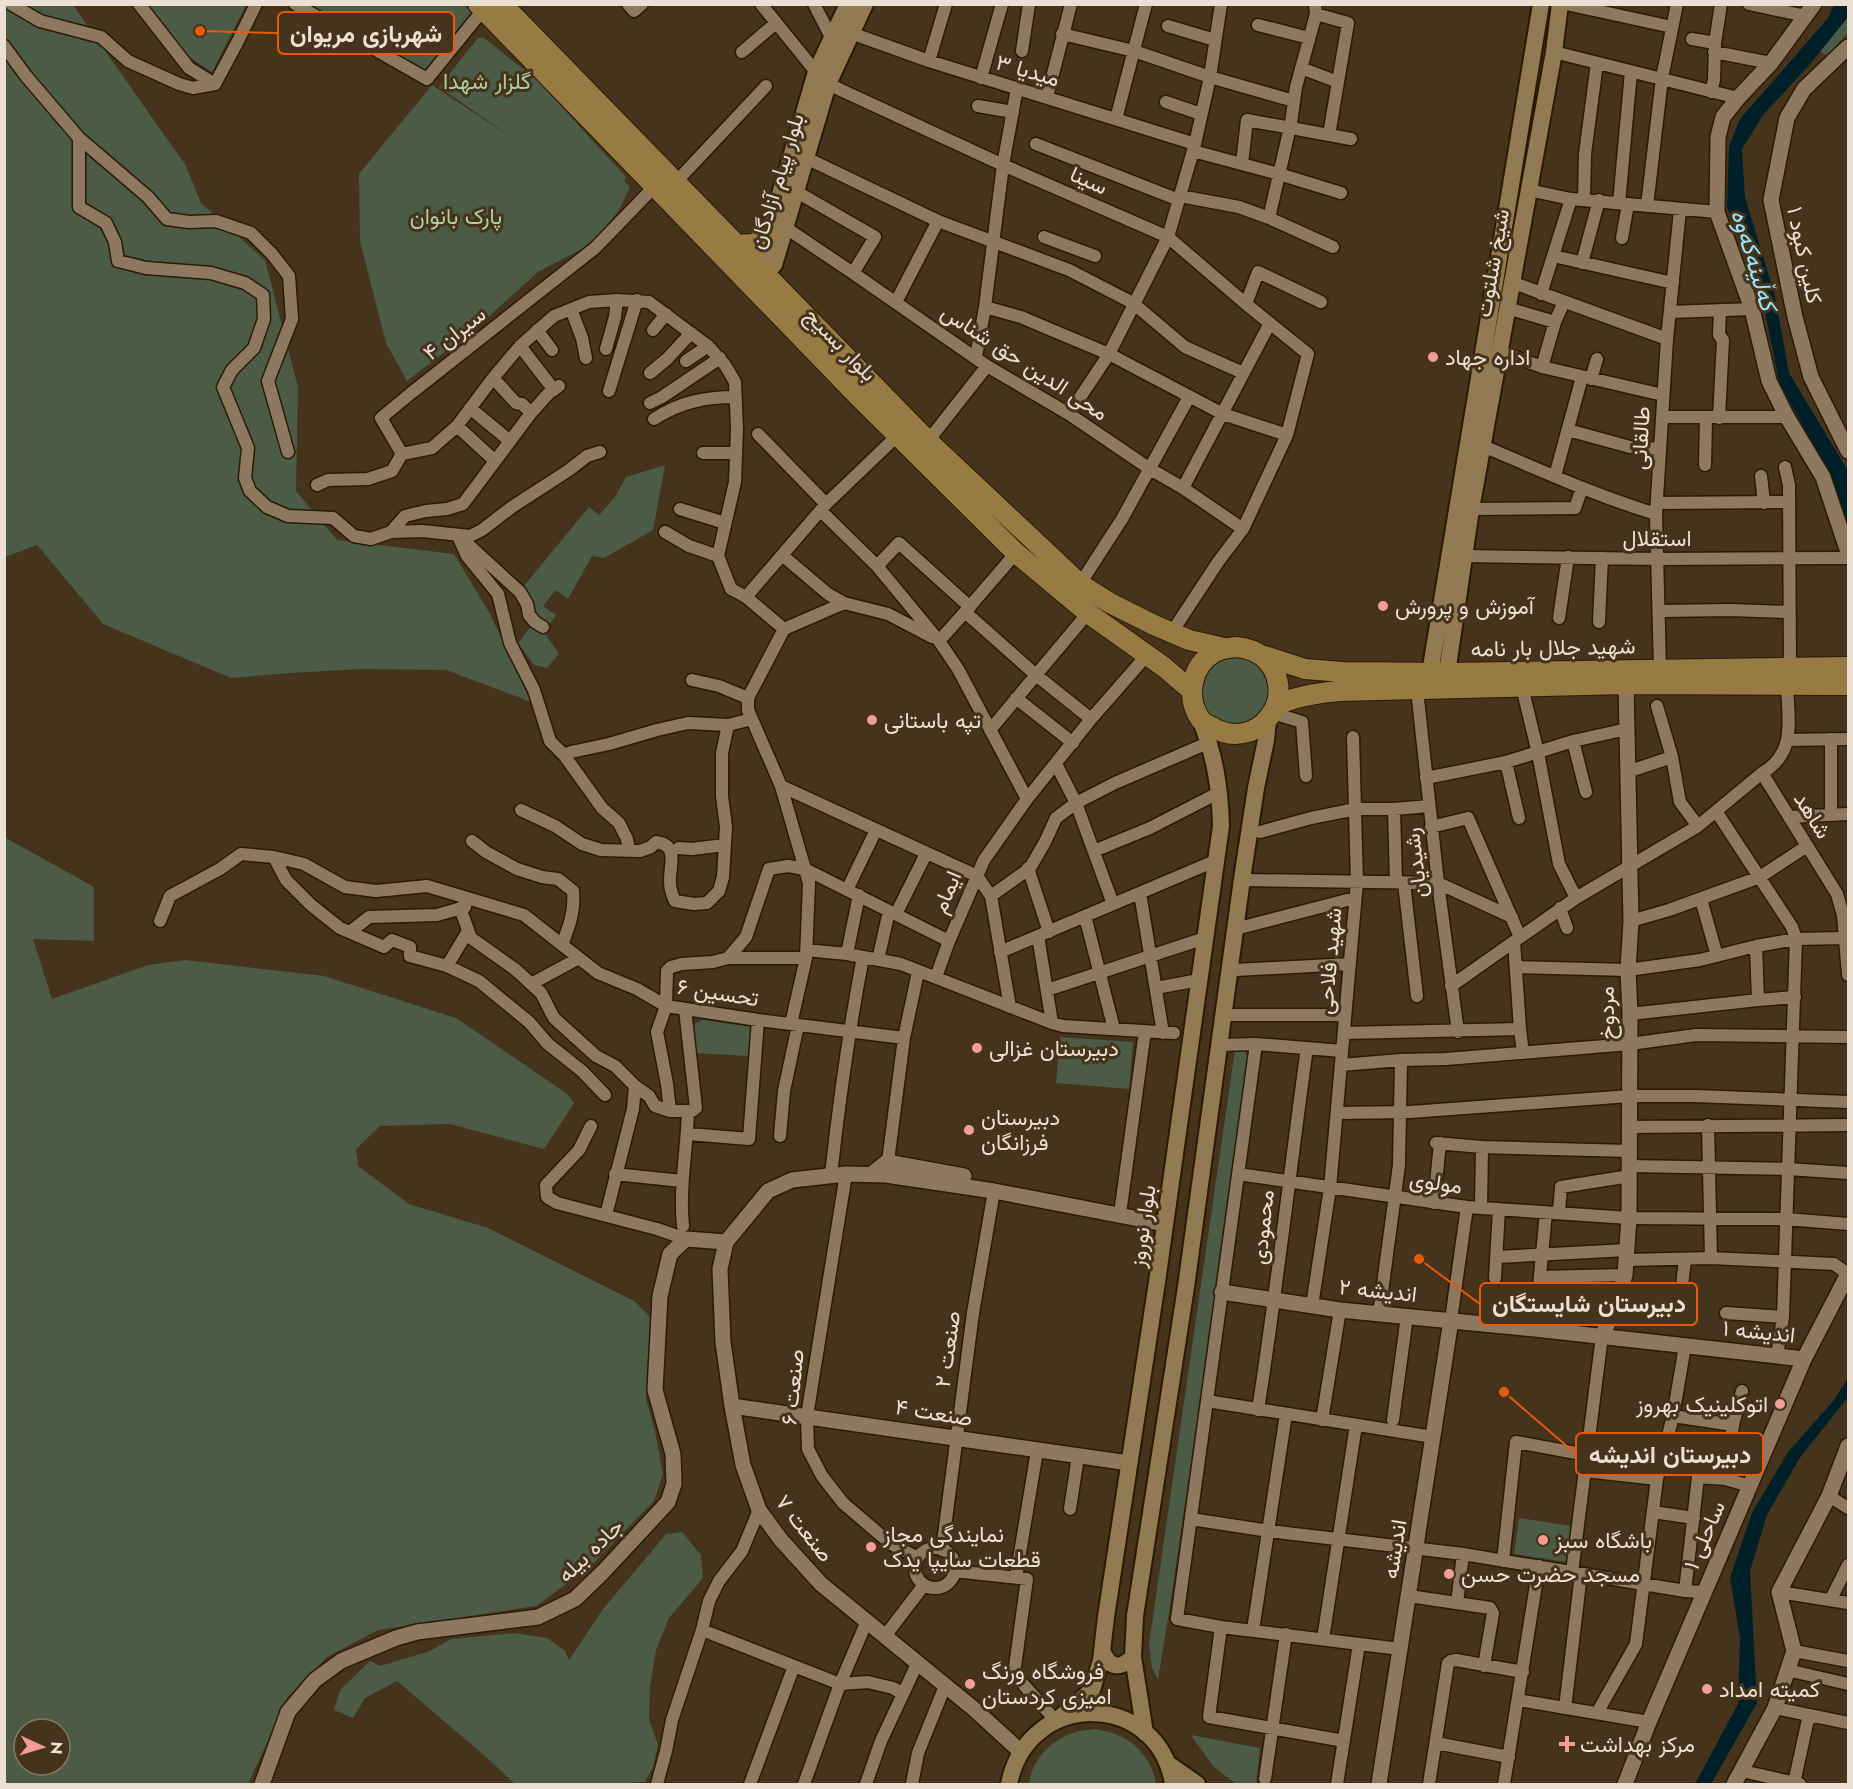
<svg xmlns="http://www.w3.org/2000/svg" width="1853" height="1789" font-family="Jost,Vazirmatn,sans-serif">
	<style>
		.green { fill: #4b5b46; fill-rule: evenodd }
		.water { fill: #002029 }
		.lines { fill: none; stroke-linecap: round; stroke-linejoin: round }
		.minor-casing { stroke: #2b1a04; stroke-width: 15 }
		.tertiary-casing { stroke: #2b1a04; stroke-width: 18 }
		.secondary-casing { stroke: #2b1a04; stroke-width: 20 }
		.primary-casing { stroke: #2b1a04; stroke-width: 22 }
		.minor { stroke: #8e7960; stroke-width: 12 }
		.tertiary { stroke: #8e7960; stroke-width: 15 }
		.secondary { stroke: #927a52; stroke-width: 16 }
		.primary { stroke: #977b43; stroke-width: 20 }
		.poi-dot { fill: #f59c96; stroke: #45331c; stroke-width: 2 }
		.labels { text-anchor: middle; stroke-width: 6; stroke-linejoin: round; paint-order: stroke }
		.street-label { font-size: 22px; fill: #ebe0d2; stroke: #45331c }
		.park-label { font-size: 22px; fill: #abd29e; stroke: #45331c }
		.poi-label { font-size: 22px; fill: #ebe0d2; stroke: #45331c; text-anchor: start }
		.water-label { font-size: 24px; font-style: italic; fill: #99e4fe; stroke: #45331c }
		.leader { fill: none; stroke: #e8590c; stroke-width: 2 }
		.callout-dot { fill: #e8590c; stroke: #45331c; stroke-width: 2 }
		.callout { fill: #45331c; stroke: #e8590c; stroke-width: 2 }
		.callout-label { font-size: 24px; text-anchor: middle; font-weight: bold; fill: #ebe0d2 }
	</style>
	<rect width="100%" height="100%" fill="#45331c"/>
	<path class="green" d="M5 5H73L186 166 201 203 265 260 298 387 296 491 337 540 454 554 489 612 531 702 446 670 362 669 290 673 231 678 103 624 37 545 5 557Z
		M147 5H246L212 72 189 57Z
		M303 5H464L473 14 425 72Z
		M1848 17V33L1827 56 1820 51Z
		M478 38H484L536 79 626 177 624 181 630 187 619 210 593 243 538 272 476 328 407 381 386 343 360 241 359 174 432 85 517 141 439 87Z
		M665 465 653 530 604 558 592 556 568 599 556 590 543 606 556 615 544 632 559 654 547 668 534 665 518 643 537 618 523 587 589 507 599 515 615 497 626 477Z
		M1232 654 1256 660 1270 679 1269 703 1255 722 1232 727 1210 718 1199 697 1202 673 1210 663Z
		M4 837 94 887V941L33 939 52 999 148 965 185 960 324 976 456 1018 566 1093 574 1103 544 1149 450 1124 380 1126 356 1149 358 1166 409 1204 488 1228 634 1301 650 1317 646 1399 655 1431 663 1474 654 1501 592 1565 536 1606 378 1630 327 1657 288 1697 248 1784H5ZM24 1729H60V1765H24Z
		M702 1020 753 1027 749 1056 693 1053V1025Z
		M1060 1037 1133 1042 1129 1089 1056 1083Z
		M1235 1050H1244L1250 1060 1171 1599 1158 1680 1152 1668 1149 1644Z
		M1519 1518 1572 1526 1567 1562 1514 1554Z
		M682 1532 701 1555 703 1578 669 1618 656 1650 650 1687 649 1719 658 1745 653 1767 645 1782 605 1784 514 1783 485 1756 397 1681 365 1698 353 1718 334 1710 340 1690 370 1661 380 1666 430 1651 451 1639 515 1633 547 1638 565 1651 569 1660 603 1609 666 1534Z
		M1096 1729C1103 1731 1110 1731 1115 1734 1136 1741 1154 1763 1156 1784H1029C1031 1761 1051 1740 1073 1733 1080 1730 1089 1730 1096 1729Z
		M1191 1735 1260 1748 1256 1784H1236L1213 1766Z"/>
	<path class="water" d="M1834 5H1848V17L1811 63 1763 115 1742 149 1745 197 1775 296 1789 373 1847 469 1848 473V529L1831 477 1779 382 1764 307 1727 207 1729 146 1740 119 1828 18Z
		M1848 1378V1397L1799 1459 1767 1515 1750 1571 1757 1703 1711 1784H1695L1738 1704 1740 1638 1730 1578 1752 1513 1788 1452 1834 1400Z"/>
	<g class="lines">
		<g class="minor-casing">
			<path id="minor" d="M11 4 40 21 101 37 128 61 179 84 193 88 215 84
				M139 4 189 68 215 84 238 41 256 4
				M295 4 427 79 483 10
				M628 4 634 11 642 4
				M761 4 816 72
				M814 4 832 39
				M1566 4 1672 27
				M1749 4 1806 16
				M1316 14 1348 23 1329 135
				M1258 25 1309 38
				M1168 26 1215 40
				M851 33 929 61 1195 144
				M1062 34 1134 51 1210 77 1294 101
				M1692 39 1715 43
				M4 46 26 76 79 138V207L106 223 115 242 118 261 146 268 211 273 245 283 263 295 264 319 254 348 232 370 223 387 248 448 245 478 250 491 267 507 288 516 333 518 354 536 371 539 391 532 422 531 470 536 482 530 512 507 569 470 587 456 600 452
				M1022 51 1029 4
				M742 52 776 23
				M1554 52 1738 98
				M1714 52 1771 63
				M929 61 946 4
				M1301 68 1338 82
				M981 78 1002 4
				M828 84 1003 165 1168 237 1246 304 1308 354 1287 435 1243 529 1218 562 1172 632
				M1711 92 1714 80 1715 43 1721 4
				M1047 97 1071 4
				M1166 102 1201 114
				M978 106 1013 112
				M1116 119 1146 4
				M79 138 148 197 167 219 189 222 216 221 251 233 272 254 289 276 292 319 268 381 288 452
				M1036 144 1179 200
				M1193 151 1279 174 1341 193
				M806 158 938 221 1069 270 1133 303 1185 347 1243 373
				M1242 163 1247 120 1351 139
				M676 182 766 86
				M1528 190 1571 199 1717 212
				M797 192 875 237 853 273
				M1180 196 1239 207 1269 218 1333 247
				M1584 200 1585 154 1597 63
				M1619 203 1631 72
				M1647 206 1662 78 1677 4
				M1269 218 1291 123 1296 87 1316 14 1315 4
				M786 228 853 273 987 366 1069 414 1150 469 1183 488 1243 529
				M1044 237 1095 256
				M1622 238 1628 204
				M1553 256 1673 283
				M1582 263 1599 200
				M1511 282 1667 339
				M1541 294 1571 199
				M896 302 938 221
				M1246 304 1258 272 1321 302
				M985 307 1021 317 1054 331 1109 354 1223 414 1287 435
				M1507 308 1555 322
				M571 309 582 338 586 358
				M1670 312 1752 309
				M537 330 552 350
				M653 330 666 314
				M520 346 554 390
				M606 349 615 317 617 300
				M1499 351 1542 367 1663 395
				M976 357 985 307 1003 165 1017 88
				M686 361 708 346
				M1542 367 1555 322 1564 302
				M650 373 667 359 691 333
				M493 378 516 403 522 404 531 413
				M1591 379 1597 359
				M609 391 637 300
				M650 403 662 397 720 358
				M470 408 510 441
				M1069 414 1109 354 1168 237 1195 144 1210 77 1221 4
				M1662 417H1787
				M1719 418 1723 340 1719 335 1720 310
				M654 419C680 402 705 397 736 397
				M457 426 494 460
				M1568 430 1630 447 1659 449
				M758 434 826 504
				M928 441 987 366
				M1483 446C1540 470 1596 496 1656 514
				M703 453H736
				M402 454 432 448 457 426 493 378 520 346 554 316 589 302 617 300 649 302 708 346 725 365 735 382 737 429 735 482 718 556 731 589 746 597 784 629
				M1705 465 1706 418
				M1785 467 1789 485 1790 667
				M1555 476 1582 377
				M1761 476 1764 503
				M317 485 328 480 368 479 392 471 402 454 381 418 410 394 595 248 654 187
				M1183 488 1270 323
				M1657 503 1789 502
				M680 509 725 523
				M1471 509 1575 508 1582 488
				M821 511 877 566 939 641 958 669 1027 799
				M391 532 405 516 426 511 447 509 463 504 531 413 548 394 559 386
				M665 532 689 546 718 556
				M458 536 467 556 498 594 510 643 534 690 550 741 564 755 602 808 619 823 627 839 629 850
				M461 538 520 592 527 604 529 615 535 622 543 627
				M782 555 828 594 844 603 888 614 932 637
				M1464 556 1658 559 1848 558
				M877 566 899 543 970 607
				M1080 584 1122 519 1189 397
				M746 597 826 504 897 436
				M1659 611 1730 610 1789 612
				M965 612 1036 675 1091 719
				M1559 618 1568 557
				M1599 622 1602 558
				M939 641 965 612 1016 553
				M1660 669 1656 514 1667 339 1680 210
				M692 680 719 686 748 698
				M1787 685C1788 719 1797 753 1762 773L1837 894 1843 915 1848 975
				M1522 687 1538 753 1559 864 1576 898
				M1417 690 1438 883 1458 1032
				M1016 698 1073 743
				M1657 706 1672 757 1680 802 1698 826
				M1273 713 1302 722 1306 776
				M990 730 1088 613
				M1787 740 1848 739
				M1573 741 1586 792
				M564 755 571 752 609 744 657 730 688 723 728 725 752 719
				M1506 762 1519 818
				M1056 764 1076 803 1113 904
				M1627 772 1672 757
				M1426 778 1506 762 1573 741 1627 729
				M781 786 977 876 991 896 1010 1007
				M1394 809 1396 882
				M521 810 555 826 582 844 601 850 640 851 651 847 656 842C680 845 669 866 670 882 670 889 672 895 675 901L694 904 707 903 719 891 723 877 726 827 722 796V753L728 725
				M1716 811 1792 927 1796 939 1783 1317 1777 1356
				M1831 815V739
				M1789 817 1848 814
				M1431 827 1468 818 1520 937
				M1260 832 1311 818 1356 809H1394L1429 806
				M472 841 486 852 517 869 542 877 558 879 573 891C575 912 569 926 562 945
				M679 848 692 849 725 845
				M1094 851 1150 828 1220 792
				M274 857 304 864 345 887 376 891 427 886 524 915 598 973 637 989 666 1006 758 1020 904 1038
				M1028 868 1049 932
				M1246 880 1438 883 1512 917
				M1404 883 1417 996
				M847 890 876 830
				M1140 893 1163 1033
				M991 896 1030 868 1045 842 1056 818 1076 803 1115 783 1210 742
				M1701 899 1717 956
				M460 908 471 938 516 970 541 993 554 1018 596 1056 615 1066 635 1086 649 1096 655 1106 670 1111H692L696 1108 685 1009
				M1560 908 1567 928
				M896 914 926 854
				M1085 916 1114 1029
				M160 921 170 896 220 869 241 854 274 857 286 880 311 905 340 928 384 947 392 940 410 947V956L447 966 479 981 529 1022 548 1044 582 1071 605 1095
				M1631 921 1669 910 1760 877 1807 846
				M1239 928 1355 898
				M350 932 369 917 437 915 465 907
				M1038 936 1052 1023
				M1514 942 1520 1029 1523 1053
				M1756 946 1758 1000
				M806 950 847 954 901 964 1052 1023 1063 1026 1174 1033
				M1000 952 1215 861
				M847 954 859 895
				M728 958 746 937 769 869 788 866 805 869 949 941
				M878 960 889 911
				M447 966 468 931
				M1516 967 1628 970 1700 960 1756 946 1796 939 1845 938
				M1236 970 1350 964
				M936 977 949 941 984 860 1027 799 1091 719 1147 655
				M531 984 579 958
				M1451 986 1576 898 1698 826 1762 773
				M1156 988 1199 980
				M1047 990 1205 938
				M1630 1014 1758 1000 1795 997
				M1230 1015H1345
				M791 1024 806 958 809 883 781 786 748 710V698L784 629 844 603
				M1344 1033 1520 1029
				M1256 1044 1177 1619 1221 1627 1400 1649
				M1220 1045 1256 1044 1342 1051
				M1341 1065 1401 1060 1446 1059 1630 1044 1696 1035 1848 1037
				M670 1111 667 1084 657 1032 666 1006 667 971 671 967 682 964 713 962 728 958H806
				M1337 1113 1410 1112 1630 1096H1695L1848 1102
				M1708 1125 1711 1258
				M591 1126 579 1150 546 1185 547 1197 557 1203 657 1229 686 1239
				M1630 1127 1848 1125
				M688 1134 749 1139 758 1020
				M780 1136 784 1091 798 1025
				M1436 1143 1482 1147 1630 1151
				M1630 1166 1788 1169 1848 1173
				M887 1169 904 1038 918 972
				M615 1174 682 1181
				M846 1174 807 1416 808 1449 822 1476 843 1503 891 1544 918 1558
				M1238 1174 1467 1207 1629 1218 1786 1219 1848 1224
				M831 1175C839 1102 849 1030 863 957
				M1434 1203 1440 1143
				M1481 1208 1482 1147
				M1559 1212 1561 1187 1630 1176
				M1120 1214 1145 1031
				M606 1215 633 1109 635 1086
				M683 1226C679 1188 687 1150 688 1111
				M1497 1257 1627 1250
				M1627 1260 1711 1258 1834 1264 1848 1274
				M1540 1277 1625 1275
				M1495 1278 1499 1209
				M1312 1306 1330 1188 1357 882 1353 737
				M1679 1310 1685 1260
				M1726 1313 1783 1317
				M1379 1314 1399 1165 1401 1060
				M1451 1320 1467 1207
				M1535 1329 1546 1212
				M1207 1401 1433 1437
				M1258 1410C1277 1289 1290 1169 1307 1048
				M1673 1416 1733 1425
				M1322 1420 1340 1310
				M1393 1420 1407 1316
				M1585 1471 1657 1479
				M1725 1479 1733 1425 1742 1391
				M1829 1496 1848 1508
				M1070 1509 1078 1456
				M1653 1512 1694 1518
				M1191 1519 1269 1531 1463 1554 1685 1591 1704 1592
				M915 1568a20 20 0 1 1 40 0a20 20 0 1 1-40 0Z
				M942 1550 973 1313 994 1191
				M1503 1561 1516 1442 1587 1455
				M955 1571 1027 1579 1014 1674 1056 1721
				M1572 1572 1602 1336
				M1016 1577 1037 1451
				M1685 1591 1698 1477 1725 1479 1750 1486
				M1779 1592 1848 1603
				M1409 1596 1490 1608 1493 1613 1484 1666
				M1831 1599 1848 1565
				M1457 1603 1463 1554
				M1221 1627 1209 1717 1344 1741
				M702 1630 840 1684 868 1682 893 1688 903 1694
				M1253 1630 1286 1414
				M885 1636 924 1585
				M1323 1639 1356 1425
				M1794 1651 1848 1661
				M1787 1670 1848 1684
				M1518 1700 1649 1722
				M1565 1708 1581 1574
				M1775 1708 1848 1723
				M1597 1713 1636 1644 1657 1479 1673 1416 1685 1346
				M1436 1743 1509 1757
				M1742 1771 1800 1784
				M1265 1779 1286 1634
				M1794 1783 1809 1715
				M657 1784 666 1751 672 1720 702 1630 709 1601 719 1581 742 1551 759 1510
				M750 1784 794 1666
				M804 1784 840 1684 867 1621
				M866 1784 881 1741 917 1664
				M912 1784 918 1753 945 1686
				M1337 1784 1359 1644
				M1429 1784 1448 1663 1451 1661 1456 1660 1523 1672
				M1504 1784 1539 1566"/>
		</g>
		<g class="tertiary-casing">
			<path id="tertiary" d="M1814 4 1771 63 1738 98 1723 117 1718 137 1717 212 1752 309 1769 381 1787 417 1823 477 1848 552
				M1848 47 1804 89 1787 118 1771 200 1795 317 1811 377 1848 451
				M873 1173 887 1162 964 1176
				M1222 1292 1340 1310 1535 1329 1804 1359
				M1602 1336 1615 1308 1625 1275 1629 1218 1630 1014 1628 970 1631 921 1626 684
				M732 1406 1129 1463
				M1021 1752 974 1709 821 1584 781 1540 759 1510 743 1465 732 1406 723 1342 720 1269 726 1242 768 1191 792 1180 846 1174 886 1175 994 1191 1165 1224
				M262 1784 288 1712 315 1680 341 1661 396 1638 417 1632 538 1617 575 1599 603 1572 668 1502 674 1484 673 1454 655 1390 660 1296 670 1254 686 1239 726 1242
				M1379 1784 1451 1320
				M1625 1784 1649 1722 1804 1359 1848 1274
				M1734 1784 1775 1708 1794 1651 1779 1592 1829 1496 1848 1446"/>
		</g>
		<g class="secondary-casing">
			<path id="secondary" d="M762 270 763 252 816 72 848 4
				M753 280 762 270 774 265 828 84 865 4
				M1430 673 1541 4
				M1447 673 1471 509 1554 52 1560 4
				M1102 1651C1110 1668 1119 1670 1133 1657
				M1056 1721 1092 1690 1101 1660 1106 1617 1157 1282 1221 826C1220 787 1215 757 1201 721
				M1145 1733 1133 1657 1135 1616 1186 1287 1242 879 1256 788 1266 740 1268 720
				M1167 1763 1197 1784
				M1009 1784C1028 1689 1158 1690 1173 1784"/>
		</g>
		<g class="primary-casing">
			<path id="primary" d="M478 4 857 395 1016 553 1088 613 1164 667 1192 691
				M502 4 928 441 1080 584 1110 603 1154 625 1189 640 1224 648
				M737 245 753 244 767 237
				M1237 647C1246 648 1254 650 1262 656 1281 671 1284 699 1269 717 1256 735 1231 739 1212 727 1208 725 1203 723 1201 720 1185 698 1191 665 1215 652 1222 648 1229 648 1237 647Z
				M1261 655 1305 669 1343 672 1447 673 1848 667
				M1276 705C1297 696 1317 693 1339 691L1626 684 1848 685"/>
		</g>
		<use href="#minor" class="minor"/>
		<use href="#tertiary" class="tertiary"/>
		<use href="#secondary" class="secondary"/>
		<use href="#primary" class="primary"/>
	</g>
	<g class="poi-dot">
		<circle cx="1433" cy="357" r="6"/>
		<circle cx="1383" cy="606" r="6"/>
		<circle cx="872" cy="720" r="6"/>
		<circle cx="977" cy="1048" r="6"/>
		<circle cx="969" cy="1130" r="6"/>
		<circle cx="1780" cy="1404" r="6"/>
		<circle cx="1543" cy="1540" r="6"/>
		<circle cx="871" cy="1547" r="6"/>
		<circle cx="1449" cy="1574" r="6"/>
		<circle cx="970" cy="1684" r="6"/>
		<circle cx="1707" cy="1689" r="6"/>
		<path d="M1564 1735h6v6h6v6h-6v6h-6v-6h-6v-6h6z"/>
	</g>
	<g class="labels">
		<g class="street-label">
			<text transform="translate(1028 70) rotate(16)" y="8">میدیا ۳</text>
			<text transform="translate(1089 180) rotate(24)" y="8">سینا</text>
			<text transform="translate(776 181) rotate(-73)" y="8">بلوار پیام آزادگان</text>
			<text transform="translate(1805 255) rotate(78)" y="8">کلین کبود ۱</text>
			<text transform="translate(1492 263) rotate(-80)" y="8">شیخ شلتوت</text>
			<text transform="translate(454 333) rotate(-38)" y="8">سیران ۴</text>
			<text transform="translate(841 344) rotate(46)" y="8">بلوار بسیج</text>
			<text transform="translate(1025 362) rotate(33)" y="8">محی الدین حق شناس</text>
			<text transform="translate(1640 438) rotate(-87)" y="8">طالقانی</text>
			<text x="1657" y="546">استقلال</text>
			<text transform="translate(1553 647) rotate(-1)" y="8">شهید جلال بار نامه</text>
			<text transform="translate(1813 815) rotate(58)" y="8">شاهد</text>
			<text transform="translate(1415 863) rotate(-97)" y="8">رشیدیان</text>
			<text transform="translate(946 892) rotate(-67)" y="8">ایمام</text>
			<text transform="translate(1329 961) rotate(-85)" y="8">شهید فلاحی</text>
			<text transform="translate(718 992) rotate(9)" y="8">تحسین ۶</text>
			<text transform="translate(1606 1013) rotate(-91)" y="8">مردوخ</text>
			<text transform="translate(1436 1182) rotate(8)" y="8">مولوی</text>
			<text transform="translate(1142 1226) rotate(-82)" y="8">بلوار نوروز</text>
			<text transform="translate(1262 1227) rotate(-84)" y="8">محمودی</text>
			<text transform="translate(1378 1290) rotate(6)" y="8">اندیشه ۲</text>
			<text transform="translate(1759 1331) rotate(6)" y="8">اندیشه ۱</text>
			<text transform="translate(947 1349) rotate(-82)" y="8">صنعت ۲</text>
			<text transform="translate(792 1387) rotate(-84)" y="8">صنعت ۶</text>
			<text transform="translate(934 1412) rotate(9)" y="8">صنعت ۴</text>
			<text transform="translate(805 1528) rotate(52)" y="8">صنعت ۷</text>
			<text transform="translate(1704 1535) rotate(-67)" y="8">ساحلی ۱</text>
			<text transform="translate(1394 1549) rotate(-81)" y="8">اندیشه</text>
			<text transform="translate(590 1550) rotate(-44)" y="8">جاده بیله</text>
		</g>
		<g class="park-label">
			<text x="487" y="89">گلزار شهدا</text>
			<text x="456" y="224">پارک بانوان</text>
		</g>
		<g class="poi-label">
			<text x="1445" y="365">اداره جهاد</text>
			<text x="1395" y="614">آموزش و پرورش</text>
			<text x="884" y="728">تپه باستانی</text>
			<text x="989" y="1056">دبیرستان غزالی</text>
			<text x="981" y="1125">دبیرستان<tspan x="981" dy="25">فرزانگان</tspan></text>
			<text x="1768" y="1412" text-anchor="end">اتوکلینیک بهروز</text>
			<text x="883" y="1542">نمایندگی مجاز<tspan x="883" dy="25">قطعات سایپا یدک</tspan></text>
			<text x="1555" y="1548">باشگاه سبز</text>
			<text x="1461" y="1582">مسجد حضرت حسن</text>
			<text x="982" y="1679">فروشگاه ورنگ<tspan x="982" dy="25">امیزی کردستان</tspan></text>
			<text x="1719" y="1697">کمیته امداد</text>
			<text x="1580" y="1752">مرکز بهداشت</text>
		</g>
		<g class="water-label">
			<text transform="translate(1754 260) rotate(73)" y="8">کەڵینەکەوە</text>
		</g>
	</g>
	<path class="leader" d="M200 31L278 33M1419 1259L1480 1304M1504 1392L1576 1454"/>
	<g class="callout-dot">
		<circle cx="200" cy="31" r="6"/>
		<circle cx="1419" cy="1259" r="6"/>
		<circle cx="1504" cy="1392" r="6"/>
	</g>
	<g class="callout">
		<rect x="278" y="12" width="176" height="42" rx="6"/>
		<rect x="1480" y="1283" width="217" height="42" rx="6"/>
		<rect x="1576" y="1433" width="187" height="42" rx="6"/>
	</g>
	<g class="callout-label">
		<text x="366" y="42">شهربازی مریوان</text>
		<text x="1589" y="1312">دبیرستان شایستگان</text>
		<text x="1670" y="1463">دبیرستان اندیشه</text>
	</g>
	<rect width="1853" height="1789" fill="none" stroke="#ebe0d2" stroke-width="12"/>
	<g transform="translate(42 1747) rotate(94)"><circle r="28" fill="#45331c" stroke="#877865" stroke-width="1.5"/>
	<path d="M0-4.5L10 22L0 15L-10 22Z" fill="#f59c96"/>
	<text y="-9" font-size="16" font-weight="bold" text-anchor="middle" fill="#ebe0d2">N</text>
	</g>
</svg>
